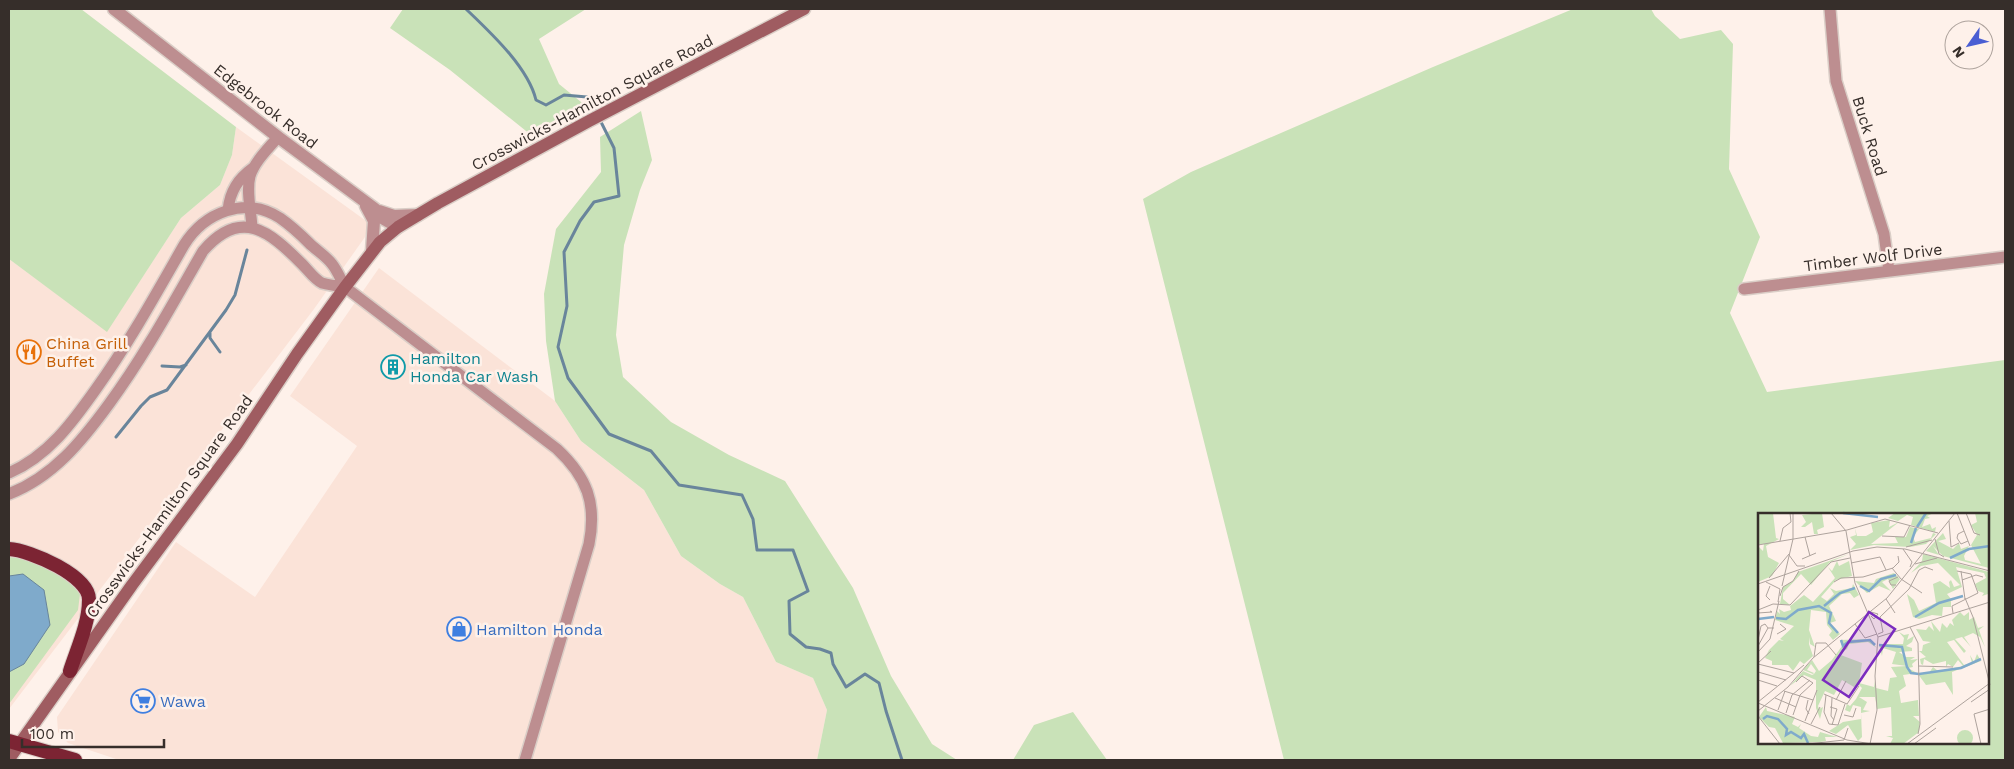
<svg xmlns="http://www.w3.org/2000/svg" width="2014" height="769" font-family="'Work Sans',sans-serif">
	<style>
		.built { fill: #fbe3d8 }
		.green { fill: #c9e2b8; fill-rule: evenodd }
		.water { fill: #7faacb; stroke: #69859b }
		.lines { fill: none; stroke-linecap: round; stroke-linejoin: round }
		.stream { stroke: #69859b; stroke-width: 3 }
		.minor-casing { stroke: #dacec7; stroke-width: 14 }
		.tertiary-casing { stroke: #dacec7; stroke-width: 15 }
		.secondary-casing { stroke: #dacec7; stroke-width: 15 }
		.trunk-casing { stroke: #dacec7; stroke-width: 16 }
		.minor { stroke: #bd8e90; stroke-width: 11 }
		.tertiary { stroke: #bd8e90; stroke-width: 12 }
		.secondary { stroke: #9f5c61; stroke-width: 12 }
		.trunk { stroke: #7c2433; stroke-width: 14 }
		.labels { text-anchor: middle; stroke-width: 5; stroke-linejoin: round; paint-order: stroke }
		.street-label { font-size: 16px; fill: #362e2a; stroke: #fef1ea }
		.food-label { font-size: 16px; fill: #c56008; stroke: #fef1ea; text-anchor: start }
		.culture-label { font-size: 16px; fill: #0d838f; stroke: #fef1ea; text-anchor: start }
		.shop-label { font-size: 16px; fill: #366cbe; stroke: #fef1ea; text-anchor: start }
		.inset-river { fill: none; stroke: #7faacb; stroke-width: 2.5 }
		.inset-road { fill: none; stroke: #aea39d; stroke-width: 1 }
		.view { fill: #7b2cbf; fill-opacity: 0.15; stroke: #7b2cbf; stroke-width: 2.5 }
		.inset-edge { fill: none; stroke: #362e2a; stroke-width: 2.5 }
	</style>
	<rect width="100%" height="100%" fill="#fef1ea"/>
	<path class="built" d="M236 127 369 223 365 237 314 309 9 709V259L107 331 181 218 220 185 232 155Z
		M379 268 555 401 581 441 644 490 681 556 720 584 743 597 776 662 813 678 827 710 817 760H119L68 743 58 732 57 717 176 542 255 597 357 446 290 396Z"/>
	<path class="green" d="M9 9H81L236 127 232 155 220 185 181 218 107 332 9 259Z
		M403 9H586L539 39 559 84 586 106 531 135 450 70 390 28Z
		M1573 9H1651L1655 16 1680 39 1721 30 1733 44 1729 169 1760 237 1730 313 1767 392 2005 360V760H1284L1143 199 1191 172 1433 67ZM1759 514H1988V743H1759Z
		M641 111 652 160 640 190 624 245 616 335 623 377 671 422 729 455 785 481 853 588 891 676 932 744 957 760H817L827 710 813 678 776 662 743 597 720 584 681 556 644 490 581 441 555 401 546 341 544 294 556 229 601 172 600 137Z
		M9 557 34 560 68 579 80 594 78 610 9 704Z
		M1073 712 1107 760H1013L1034 725Z"/>
	<path class="water" d="M23 574 44 590 50 625 24 664 9 672V576Z"/>
	<g class="lines">
		<path class="stream" d="M466 9C490 32 528 67 536 100L546 105 564 95 587 97 596 113
			M599 118 614 148 619 196 594 202 580 221 564 252 567 306 558 347 568 378 609 434 651 451 679 485 742 495 753 519 757 550H793L808 591 789 601 790 634 806 647 820 649 831 653 833 664 846 687 865 674 879 683 886 711 902 760
			M210 333V338L220 352
			M162 366 180 367 186 365
			M116 437 141 406 150 397 167 390 226 310 235 295 247 250"/>
		<g class="minor-casing">
			<path id="minor" d="M1830 9 1836 81 1884 234 1889 271
				M228 210C230 191 238 179 253 168
				M252 227C251 211 246 191 250 176 255 161 268 149 278 137
				M1744 289 2005 257
				M9 473C48 456 72 423 96 389 129 343 156 294 184 245 204 213 245 195 280 218 290 225 300 234 309 243 316 250 326 256 332 264 337 270 341 280 345 287L557 449C587 477 597 503 589 544L525 760
				M9 494C53 477 82 441 109 404 145 355 173 303 203 251 241 207 269 231 302 264 308 270 315 280 322 283 329 285 337 286 345 287"/>
		</g>
		<g class="tertiary-casing">
			<path id="tertiary" d="M114 9 278 137 375 209 384 219 398 227
				M366 206 374 221 372 251
				M379 211 394 216 418 215"/>
		</g>
		<g class="secondary-casing">
			<path id="secondary" d="M9 759 132 585 237 444 297 354 345 287 380 242 398 227 438 203 589 121 804 9"/>
		</g>
		<g class="trunk-casing">
			<path id="trunk" d="M9 549C30 550 90 576 89 600 89 624 77 649 70 671
				M9 741 75 760"/>
		</g>
		<use href="#minor" class="minor"/>
		<use href="#tertiary" class="tertiary"/>
		<use href="#secondary" class="secondary"/>
		<use href="#trunk" class="trunk"/>
	</g>
	<defs>
		<g id="restaurant-ring" transform="scale(1.25)"><circle r="9.5" fill="#fef1ea" stroke="#e8710a" stroke-width="1.5"/><path d="M-5-6h1v4h1v-4h1v4h1v-4h1v5L-1.5 .5V6h-2V.5L-5-1ZM5-6V6H3V1.5H1.5Q1.5-4 5-6Z" fill="#e8710a"/></g>
		<g id="building-ring" transform="scale(1.25)"><circle r="9.5" fill="#fef1ea" stroke="#0f9aa8" stroke-width="1.5"/><path d="M-4-6H4V6H1V3H-1V6H-4ZM-2.5-4.3h1.7v1.8h-1.7ZM.8-4.3h1.7v1.8H.8ZM-2.5-1h1.7V.8h-1.7ZM.8-1h1.7V.8H.8Z" fill="#0f9aa8"/></g>
		<g id="shop-ring" transform="scale(1.25)"><circle r="9.5" fill="#fef1ea" stroke="#3f7fe0" stroke-width="1.5"/><path d="M-5-2.5h2.3a2.7 3.5 0 0 1 5.4 0H5L5.5 6h-11ZM-1.5-2.5h3a1.5 2.3 0 0 0-3 0Z" fill="#3f7fe0"/></g>
		<g id="supermarket-ring" transform="scale(1.25)"><circle r="9.5" fill="#fef1ea" stroke="#3f7fe0" stroke-width="1.5"/><path d="M-6-5.5h2.5l.6 2H6L4.5 2H-2.5L-4.4-4H-6ZM-1.5 3.2a1.3 1.3 0 1 0 .1 0ZM3 3.2a1.3 1.3 0 1 0 .1 0Z" fill="#3f7fe0"/></g>
	</defs>
	<g fill-rule="evenodd">
		<use href="#restaurant-ring" x="29" y="352"/>
		<use href="#building-ring" x="393" y="367"/>
		<use href="#shop-ring" x="459" y="629"/>
		<use href="#supermarket-ring" x="143" y="701"/>
	</g>
	<g class="labels">
		<g class="street-label">
			<text transform="translate(592 102) rotate(-28)" y="6">Crosswicks-Hamilton Square Road</text>
			<text transform="translate(266 106) rotate(38)" y="6">Edgebrook Road</text>
			<text transform="translate(1870 136) rotate(73)" y="6">Buck Road</text>
			<text transform="translate(1873 257) rotate(-7)" y="6">Timber Wolf Drive</text>
			<text transform="translate(169 506) rotate(-54)" y="6">Crosswicks-Hamilton Square Road</text>
		</g>
		<g class="food-label">
			<text x="46" y="349">China Grill<tspan x="46" dy="18">Buffet</tspan></text>
		</g>
		<g class="culture-label">
			<text x="410" y="364">Hamilton<tspan x="410" dy="18">Honda Car Wash</tspan></text>
		</g>
		<g class="shop-label">
			<text x="476" y="635">Hamilton Honda</text>
			<text x="160" y="707">Wawa</text>
		</g>
	</g>
	<g transform="translate(1758 513)">
		<rect width="231" height="231" fill="#fef1ea"/>
		<path d="M0 0H15L18 25 21 26 8 33 10 44 21 50 14 63 0 69V33L5 38 6 31H0ZM64 0 66 14 59 17 60 21H56L54 9 47 14H43L48 9 44 2ZM137 0H176L169 3 172 5 167 6 164 14 172 11 174 16 178 14 177 19 153 12 155 4 149 2 140 8 130 5ZM217 0H231V55L185 43 175 33 181 42 168 38 185 20 188 26 180 28 195 36 201 30 203 36 211 33 206 43 207 47 223 51 213 32 219 22 213 12 219 9ZM132 7 131 14 141 9 113 31 140 30 137 24H148L152 14 161 16 155 24 157 29 173 25 175 20 178 21 168 31 152 34 116 32 92 37 98 31 92 24 98 22 97 15 99 23H108L115 19 113 10ZM91 41 72 49 53 72 43 61 25 80V86L32 92 22 91 25 74 35 68 40 59ZM165 41 231 59 230 81 224 83 226 80 220 78 217 71 228 65 226 60 198 54 204 74 189 81 193 86 205 83 193 88V94H185L184 103 174 102 161 106 155 104 149 81 156 87 161 98 178 90 175 71 182 68 192 75 191 69 193 67 196 74 202 72 180 50 163 53 153 60 164 48ZM79 48 81 53 91 48 94 63 78 67 63 84 69 88 76 81 72 75 78 78 94 75 95 71 101 82 96 85 92 80 84 81 71 93 78 108 72 110 82 121 75 127 71 122 74 118 69 112 68 99 53 97 51 117 57 134 52 131 51 124V131L55 143 46 151 42 148 35 158 30 152H14V148L7 145 11 137 21 127 26 128 22 126 36 113 17 107 19 98 22 101 21 96 26 99 33 97 32 93 46 82 55 89 77 65 70 54 74 58ZM136 60 142 66 135 76 130 66 124 69 133 78 121 73 109 80 97 68 116 70 118 66ZM202 99 206 103 211 99V107L216 104 220 115 226 113 221 117 227 134 222 124 215 120 206 124 213 134 204 124 197 126 208 138 206 140 196 127 189 129 206 152 214 150 212 142 216 149 219 141 223 148 194 159 195 182 187 169 168 172 160 161 171 160 175 154 180 158 205 153 200 147 195 154 190 151 188 154V148L175 151 166 146 165 152 163 151 162 146 168 144 161 138H164L165 132 173 129 165 128 158 116 168 117 171 113 176 118 173 108 182 119 184 110 189 115 192 110 196 113 194 107ZM141 119 146 122 151 121 149 127 156 123 154 129 148 133 154 135V138L141 139 148 144H157L152 147 160 146 154 151 155 154 150 155 159 160 145 162 148 173 141 178 143 190 160 187 161 203H155L162 209 161 219 145 231H132L135 225 128 223H134L133 194 119 196 117 184H101L109 189 105 197 112 198 103 200 104 224 100 228 90 212 78 221 71 218 85 209 103 206V194L95 192 92 199 87 197 89 191 92 193 98 186 104 175 101 172 96 174 84 167 76 182 67 178 60 193 61 196 65 194 62 206 58 195V167L46 162 32 173 45 158 54 162 56 161 58 158 53 151 49 157 56 160 55 161 45 157 54 147 61 158 74 147 84 133 82 127 111 126 119 135 110 129 91 131 89 136 80 141 104 150 101 170 116 174 117 168 118 175 130 178 132 165 139 164 133 154 149 153 134 151 138 139 125 135 124 143 121 131H145L146 125ZM8 194 9 198 37 204 34 211 40 214 43 211 41 215 53 223 60 224 62 219 79 224H67L68 228 62 229 25 230 17 215 11 214 1 204ZM199 225a8 8 0 1 1 16 0a8 8 0 1 1-16 0Z" fill="#c9e2b8"/>
		<path class="inset-river" d="M85 0 120 4M159 14 168 0M153 30 158 15M192 45 211 36 232 33M102 73 111 78 123 66 138 62M66 93 82 80 97 75M157 104 181 90 205 83M18 105 28 106 40 97 61 93 73 100 71 110 80 120M0 106 16 104M83 127 85 133 90 129 112 127 117 132M121 132 144 134 149 154 153 160 161 161 203 155 223 146M5 206 9 203 20 206 29 216 28 222 33 219 43 225 46 221 50 230"/>
		<path class="inset-road" d="M73 0 88 18 97 70 120 124 117 163 119 197 112 231M199 0 212 33M208 0 216 20 222 22M191 8 193 34 201 30M206 18 200 21 199 25 203 31 210 28M124 23 146 24 152 12M47 24 52 43M177 26 181 41 186 44M22 28 25 15 33 9 32 0M0 32 89 17 127 6 180 20M148 34 174 27M145 36 154 49 152 54M31 42 39 53H47M44 46 58 40M93 50 122 44 128 57M157 51 179 45M134 55 143 66 164 80M203 58 207 86M11 65 31 41M204 67 218 62 225 64M8 69 22 76 20 89M76 69 83 65 105 64 135 55 141 49 140 43M0 71 95 38 119 34 147 36 232 58M138 72H133L131 68 140 64M12 73 8 83 12 87M24 73 35 26V0M22 83 25 74 35 68 41 58M207 85 215 104 232 172M128 86 137 100M0 97 15 91 32 92 73 49 92 45M0 100 14 99 12 98M195 100 194 93 220 80 213 61 199 58M113 103 116 106 120 101 113 99M97 111 107 125 119 121M152 114 160 130 162 211 160 221M19 121 28 116 22 111M120 121 125 119 122 104 151 76 161 57 167 54 175 57M120 124 232 89M0 127 3 113 7 111 10 115M0 133 10 115H16M0 139 12 126 21 88M56 144 58 130H68L78 142M0 150 13 138M0 151 36 160M160 153 195 154M0 159 28 167M0 167 19 173M26 178 55 187M66 181 89 191 101 173M68 182 66 199 71 211M17 185 38 194M74 185 73 203 76 207M50 187 48 196 51 201M78 187 88 168M0 189 46 152M213 189 232 176M0 190 89 227 114 231M72 194 79 196 74 212M20 197 27 178M0 198 30 174 55 145 129 85 197 0M28 200 34 182 52 167M35 202 42 182 55 170 44 163 38 169M86 202 95 204 98 195M0 203 22 231M47 208 59 177M53 211 62 194M71 211 80 212 87 191M50 231 86 227 90 215M149 231 232 170M156 231 178 215M223 231 216 201 232 196"/>
		<path class="view" d="M111 99 137 116 91 184 65 167Z"/>
		<rect width="231" height="231" class="inset-edge"/>
	</g>
	<rect width="2014" height="769" fill="none" stroke="#362e2a" stroke-width="20"/>
	<g transform="translate(1969 45) rotate(236)"><circle r="24" fill="#fef1ea" stroke="#aea39d"/>
	<path d="M0-4L9 19L0 12L-9 19Z" fill="#4a5ed3"/>
	<text y="-8" font-size="14" font-weight="bold" text-anchor="middle" fill="#362e2a">N</text>
	</g>
	<path d="M22 739v8h142v-8" fill="none" stroke="#362e2a" stroke-width="2.5"/>
	<text x="30" y="739" font-size="15" fill="#362e2a" stroke="#fef1ea" stroke-width="4" paint-order="stroke">100 m</text>
</svg>
